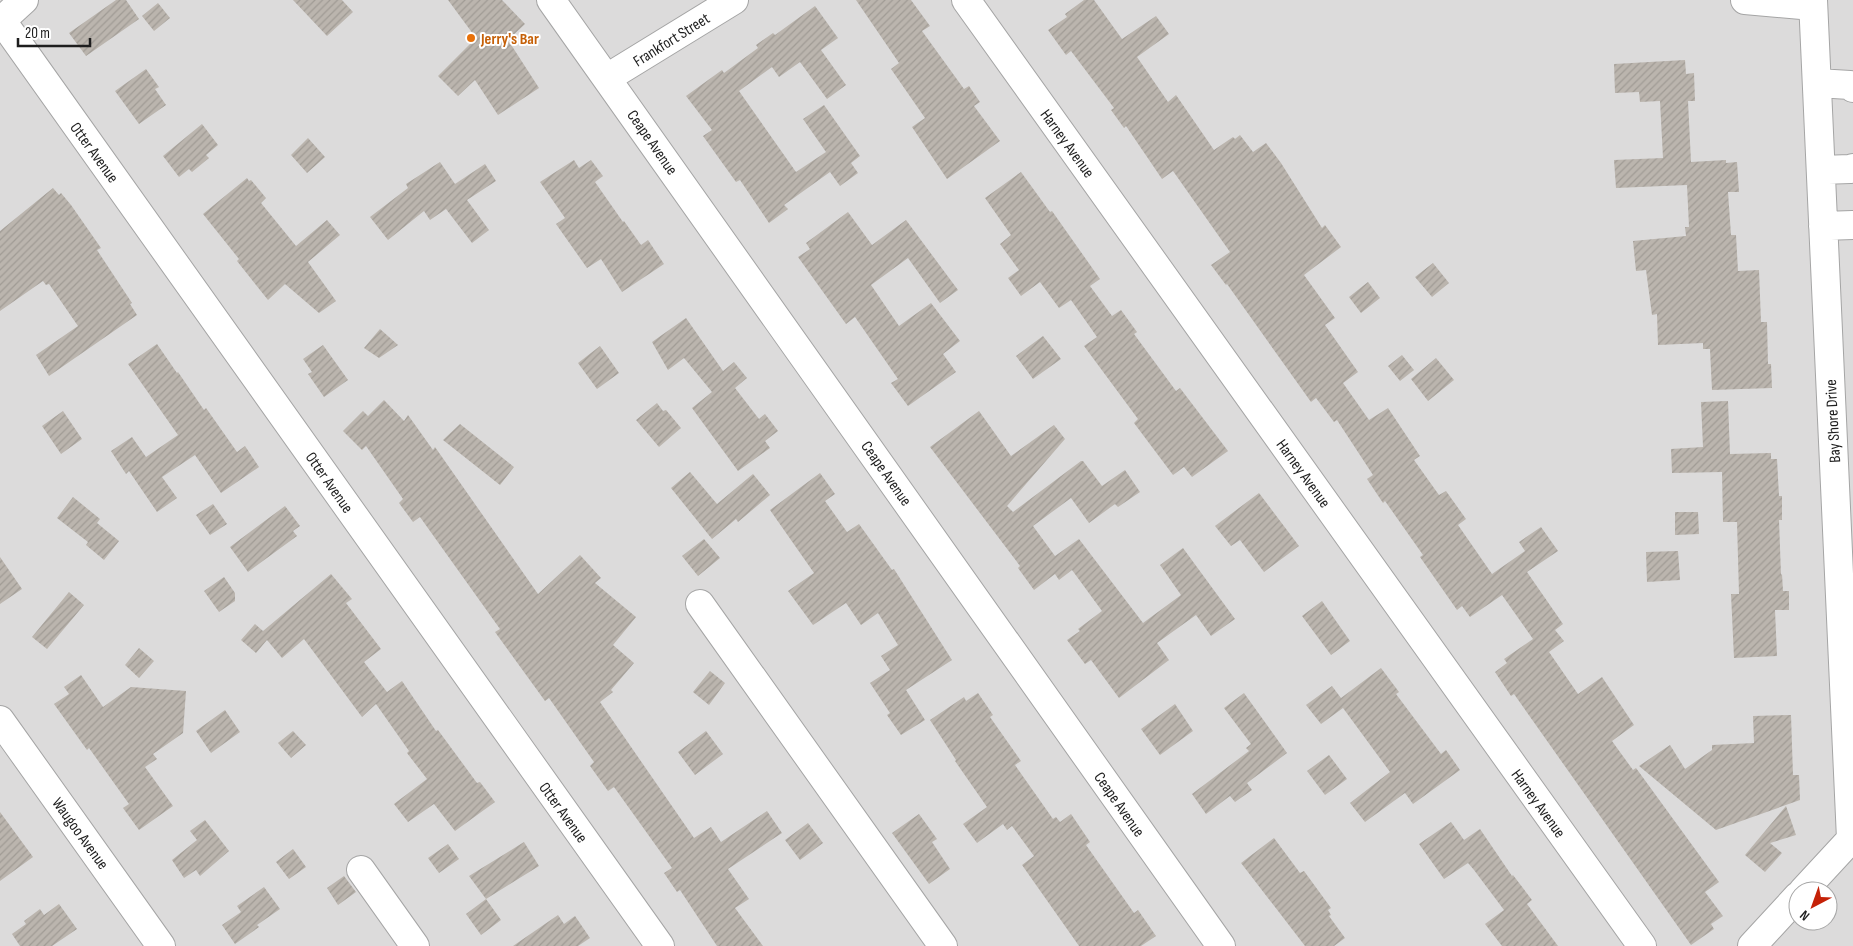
<svg xmlns="http://www.w3.org/2000/svg" width="1853" height="946" font-family="'Sofia Sans Condensed',sans-serif">
	<style>
		.residential { fill: #dcdbdb; fill-rule: evenodd }
		.building { fill: url(#building-hatch) }
		.lines { fill: none; stroke-linecap: round; stroke-linejoin: round }
		.minor-casing { stroke: #a5a5a5; stroke-width: 30 }
		.minor { stroke: #fff; stroke-width: 28 }
		.food-dot { fill: #e8710a; stroke: #fff; stroke-width: 2 }
		.labels { text-anchor: middle; stroke-width: 4; stroke-linejoin: round; paint-order: stroke }
		.food-label { font-size: 16px; font-weight: bold; fill: #c56008; stroke: #fff; text-anchor: start }
		.street-label { font-size: 16px; fill: #1e1e1e; stroke: #fff }
	</style>
	<defs>
		<pattern id="building-hatch" width="6" height="6" patternUnits="userSpaceOnUse" patternTransform="scale(1.25)"><rect width="6" height="6" fill="#bbb5ae"/><path d="M-1 1l2-2M0 6l6-6M5 7l2-2" fill="none" stroke="#a09b95"/></pattern>
	</defs>
	<rect width="100%" height="100%" fill="#efede5"/>
	<path class="residential" d="M0 0H1853V946H0ZM1798 891H1828V921H1798Z"/>
	<path class="building" d="M116 0H126L139 19 86 56 69 33Z
		M293 0H342L353 12 327 36Z
		M448 0H502L525 24 508 40 539 88 498 115 475 80 458 96 438 76 476 38Z
		M856 0H911L930 26 922 31 964 89 969 86 980 102 974 106 1000 141 947 179 912 127 925 118 891 69 899 63Z
		M1084 0H1094L1122 39 1156 16 1169 34 1137 57 1168 102 1176 95 1214 150 1233 137 1235 139 1240 135 1253 152 1266 143 1281 163 1322 228 1325 225 1341 247 1304 275 1335 318 1325 325 1358 372 1343 383 1369 420 1388 408 1420 456 1414 460 1439 495 1446 491 1466 519 1458 525 1492 574 1525 551 1519 542 1541 527 1558 551 1527 572 1563 624 1555 630 1564 641 1549 652 1578 694 1602 677 1634 725 1612 741 1633 770 1636 768 1719 882 1705 892 1723 916 1711 924 1714 929 1691 945 1514 694 1511 696 1495 672 1507 663 1504 659 1533 639 1502 595 1470 617 1462 606 1457 610 1420 557 1423 555 1385 501 1383 503 1367 479 1373 475 1337 420 1334 422 1316 398 1311 402 1227 284 1226 285 1211 265 1230 252 1173 171 1162 179 1126 126 1124 128 1111 110 1114 108 1071 51 1066 55 1048 30 1067 17 1065 14Z
		M158 3 170 18 154 31 142 16Z
		M815 6 838 38 821 50 846 85 827 99 800 62 779 77 772 67 739 91 796 172 826 152 803 119 824 105 860 156 851 163 858 173 840 186 830 172 784 205 788 209 769 223 740 180 736 182 703 136 712 130 686 96 722 70 724 73 758 48 756 45 773 33 775 35Z
		M1685 60 1686 74 1694 73 1695 101H1688L1691 162 1726 160V163L1737 162 1739 192H1728L1731 235H1736L1738 271 1759 270 1761 322H1767L1768 364H1771L1772 388 1712 390 1710 349H1703V343L1658 345 1657 314 1652 315 1646 270 1636 271 1633 241 1686 236 1685 227H1689L1687 185 1616 188 1614 160 1663 158 1660 101 1640 102 1639 92 1615 93 1614 64Z
		M146 69 159 87 155 89 166 105 139 124 115 91Z
		M202 124 218 145 206 155 209 158 192 172 189 169 179 177 163 156Z
		M308 138 325 157 307 173 291 155Z
		M574 160 579 168 591 160 603 176 595 182 623 222 624 221 641 245 648 240 664 264 622 292 601 259 587 268 556 224 565 218 540 182Z
		M440 162 455 184 485 164 496 181 467 200 489 230 472 243 446 209 430 220 424 211 388 240 370 217 408 188 406 184Z
		M1021 172 1050 212 1052 211 1100 279 1090 286 1112 316 1121 310 1137 332 1134 334 1176 391 1180 388 1228 451 1192 477 1184 467 1173 475 1134 423 1138 419 1084 346 1097 337 1071 300 1059 308 1040 282 1021 296 1008 278 1019 270 1000 244 1011 235 985 198Z
		M247 178 249 181 251 180 266 198 261 203 296 246 327 220 340 235 308 262 336 301 319 313 285 284 268 300 237 261 239 259 203 214Z
		M53 188 59 195 61 193 71 205 101 248 97 250 132 303 130 304 137 315 49 376 36 355 78 326 49 284 46 285 43 281 0 311V231Z
		M848 212 872 245 906 220 958 290 940 303 908 258 871 285 899 326 931 303 960 341 943 354 956 372 908 406 891 383 898 379 855 317 846 324 798 257 810 249 806 243Z
		M1433 263 1449 283 1432 297 1415 277Z
		M1368 282 1380 298 1361 313 1349 297Z
		M686 318 723 371 734 362 747 378 735 388 759 419 765 414 778 431 765 441 770 448 738 471 692 408 712 392 684 358 668 370 652 342Z
		M380 329 398 345 379 358 364 348Z
		M1043 336 1061 359 1033 379 1016 356Z
		M157 344 177 373 178 372 204 410 206 408 237 452 245 446 259 467 221 493 195 455 162 477 177 498 157 512 129 471 126 474 111 451 132 437 146 457 178 435 128 364Z
		M323 345 348 380 324 397 308 374 312 372 303 359Z
		M600 346 619 373 597 389 578 363Z
		M1402 355 1414 370 1400 381 1388 366Z
		M1436 358 1454 380 1428 401 1411 379Z
		M384 400 404 421 408 415 433 450 435 447 538 594 580 555 601 578 595 583 636 617 613 645 634 663 611 690 613 692 600 702 694 838 711 827 721 842 767 811 782 833 728 869 749 899 735 908 763 946H717L680 890 677 892 664 873 672 868 614 787 608 791 590 766 594 762 549 698 545 701 495 632 500 629 420 517 413 522 399 503 403 499 366 446 362 450 343 431 363 411 368 416Z
		M1728 401 1730 454 1771 453V459H1777L1779 496H1782V520H1779L1781 575 1782 574 1783 591H1789V610H1775L1777 656 1734 658 1731 594H1739L1737 522H1723L1722 472 1672 473 1671 449 1703 447 1701 402Z
		M657 403 663 411 666 410 681 428 659 447 636 420Z
		M63 411 82 439 61 454 42 426Z
		M979 411 1011 456 1054 425 1065 439 1007 506 1013 512 1081 461H1083L1102 486 1125 470 1140 492 1118 507 1115 504 1089 523 1071 498 1033 526 1055 556 1079 539 1143 623 1181 595 1160 565 1183 548 1235 619 1211 636 1196 615 1157 643 1169 660 1119 698 1091 660 1085 664 1067 640 1080 631 1078 629 1102 611 1072 570 1059 580 1055 574 1034 590 1018 568 1020 566 930 447Z
		M460 424 514 467 500 485 443 440Z
		M690 472 717 504 753 474 770 495 738 522 736 519 712 539 671 488Z
		M820 473 835 494 825 501 847 532 859 524 892 570 894 569 952 660 906 690 925 720 901 735 887 715 890 713 870 683 890 670 881 656 898 645 878 613 861 625 846 603 813 625 788 591 814 573 770 510Z
		M1259 493 1299 546 1264 572 1240 540 1231 546 1215 526Z
		M73 497 100 519 97 523 119 541 104 560 86 545 88 542 57 518Z
		M213 504 227 524 210 535 196 515Z
		M285 506 300 526 293 531 297 536 248 572 230 547Z
		M1675 512H1698L1699 534 1675 535Z
		M704 539 720 558 698 576 682 556Z
		M1678 551 1680 580 1647 582 1646 552Z
		M0 557 22 589 0 604Z
		M331 574 352 599 346 603 381 649 364 662 387 692 402 681 436 731 438 730 477 783 480 782 495 802 455 831 434 804 408 822 394 804 427 779 407 753 409 751 376 704 362 717 304 639 282 658 267 640 256 653 241 640 255 624 263 631Z
		M224 577 235 593V601L219 612 204 591Z
		M69 592 84 605 47 649 32 637Z
		M1322 601 1350 641 1331 655 1302 616Z
		M139 648 154 661 139 678 125 665Z
		M1381 668 1399 692 1396 694 1441 754 1446 750 1460 770 1413 804 1405 793 1365 822 1350 803 1390 772 1343 708 1321 724 1306 705 1332 686 1341 698Z
		M710 671 725 683 709 705 693 692Z
		M81 675 103 707 131 687 186 691 183 733 153 754 157 759 145 767 173 806 139 830 123 808 129 804 89 748 87 750 54 704 69 694 64 687Z
		M978 693 993 715 990 717 1021 761 1015 765 1053 819 1056 817 1060 822 1071 814 1090 842 1086 845 1134 913 1138 910 1156 936 1141 946H1079L1022 865 1034 856 1012 826 1007 830 1003 824 977 843 963 824 987 807 955 761 956 760 930 720 964 697 966 701Z
		M1244 693 1287 753 1247 783 1252 790 1235 802 1230 796 1206 814 1192 794 1249 751 1246 748 1251 744 1224 708Z
		M1175 704 1193 731 1160 755 1141 729Z
		M225 710 240 732 211 753 196 731Z
		M1791 715 1793 775H1799L1800 800 1716 830 1639 766 1670 745 1685 769 1712 750V745L1754 743 1753 716Z
		M293 731 306 745 291 758 278 743Z
		M706 731 723 754 695 775 678 752Z
		M1329 755 1347 779 1325 795 1307 771Z
		M1786 806 1796 835 1770 843 1782 853 1765 872 1745 855Z
		M0 812 33 857 0 881Z
		M919 814 937 839 932 842 950 869 929 884 892 833Z
		M205 820 229 851 200 876 196 870 184 878 172 860 197 840 190 831Z
		M1451 822 1464 840 1480 829 1512 876 1513 875 1532 900 1527 904 1558 946H1502L1485 924 1504 910 1474 870 1468 863 1444 879 1419 844Z
		M808 823 823 843 800 860 785 840Z
		M1274 838 1300 873 1304 871 1331 908 1328 910 1331 915 1329 916 1345 938 1334 946H1305L1241 863Z
		M524 842 539 866 486 899 469 876Z
		M448 844 459 859 439 873 428 858Z
		M293 849 306 867 289 879 276 862Z
		M344 876 356 892 338 905 327 888Z
		M264 887 280 909 257 925 259 927 235 944 222 925 241 912 237 906Z
		M486 899 501 920 481 935 466 914Z
		M59 904 77 929 52 946H20L12 934 26 924 24 921 40 909 44 915Z
		M558 915 564 924 575 916 590 938 578 946H513Z"/>
	<g class="lines">
		<g class="minor-casing">
			<path id="minor" d="M551 0 1221 946
				M966 0 1642 946
				M1745 0 1813 6
				M1813 0 1851 839 1853 842
				M0 18 660 946
				M0 22 24 0
				M607 78 734 0
				M1817 83 1850 85 1853 88
				M1821 170 1850 169 1853 168
				M1823 226 1853 225
				M700 604 943 946
				M0 720 161 946
				M361 870 415 946
				M1803 891 1853 837
				M1752 946 1798 896"/>
		</g>
		<use href="#minor" class="minor"/>
	</g>
	<circle class="food-dot" cx="471" cy="38" r="5"/>
	<g class="labels">
		<g class="food-label">
			<text x="481" y="44">Jerry's Bar</text>
		</g>
		<g class="street-label">
			<text transform="translate(671 39) rotate(-32)" y="6">Frankfort Street</text>
			<text transform="translate(653 142) rotate(55)" y="6">Ceape Avenue</text>
			<text transform="translate(1068 143) rotate(54)" y="6">Harney Avenue</text>
			<text transform="translate(95 152) rotate(54)" y="6">Otter Avenue</text>
			<text transform="translate(1832 421) rotate(-93)" y="6">Bay Shore Drive</text>
			<text transform="translate(887 473) rotate(55)" y="6">Ceape Avenue</text>
			<text transform="translate(1304 473) rotate(54)" y="6">Harney Avenue</text>
			<text transform="translate(330 482) rotate(55)" y="6">Otter Avenue</text>
			<text transform="translate(1539 803) rotate(54)" y="6">Harney Avenue</text>
			<text transform="translate(1120 804) rotate(55)" y="6">Ceape Avenue</text>
			<text transform="translate(564 812) rotate(54)" y="6">Otter Avenue</text>
			<text transform="translate(81 833) rotate(54)" y="6">Waugoo Avenue</text>
		</g>
	</g>
	<g transform="translate(1813 906) rotate(221)"><circle r="24" fill="#ffffff" stroke="#a5a5a5"/>
	<path d="M0-4L9 19L0 12L-9 19Z" fill="#c52107"/>
	<text y="-8" font-size="14" font-weight="bold" text-anchor="middle" fill="#1e1e1e">N</text>
	</g>
	<path d="M18 38v8h72v-8" fill="none" stroke="#1e1e1e" stroke-width="2.5"/>
	<text x="25" y="38" font-size="15" fill="#1e1e1e" stroke="#ffffff" stroke-width="4" paint-order="stroke">20 m</text>
</svg>
